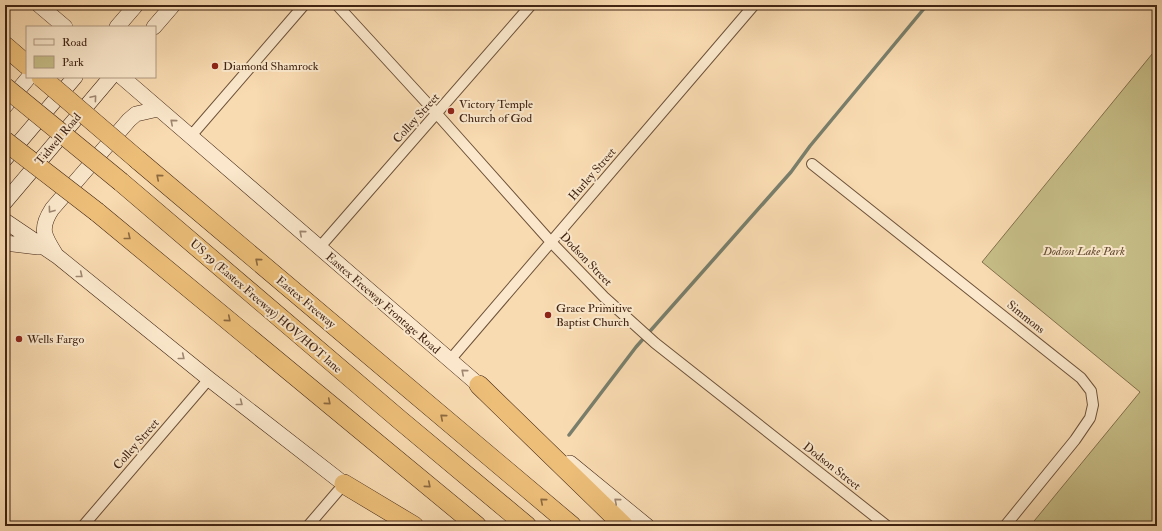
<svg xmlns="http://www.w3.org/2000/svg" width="1162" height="531" font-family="'IM FELL Double Pica',serif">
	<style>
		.green { fill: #c6bd86; stroke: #83704c }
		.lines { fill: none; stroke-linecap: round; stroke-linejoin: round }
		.stream { stroke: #797f6c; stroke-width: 3.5 }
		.minor-casing { stroke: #6e523a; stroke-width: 12 }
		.secondary-casing { stroke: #402413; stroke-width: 16 }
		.motorway-casing { stroke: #402413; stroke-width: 20 }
		.minor { stroke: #fbe8cc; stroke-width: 10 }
		.secondary { stroke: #fbe8cc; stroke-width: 15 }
		.motorway { stroke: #ecbe78; stroke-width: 19 }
		.motorway-bridge-casing { stroke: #402413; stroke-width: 20; stroke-linecap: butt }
		.motorway-bridge { stroke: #ecbe78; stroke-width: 19 }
		.oneway { stroke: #9e8670 }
		.oneway2 { stroke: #8d6940 }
		.poi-dot { fill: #8f2418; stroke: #fbe8cc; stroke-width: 1.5 }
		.labels { text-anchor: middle; stroke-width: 4; stroke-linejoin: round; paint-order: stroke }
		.poi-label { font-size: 12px; fill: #402413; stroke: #fbe8cc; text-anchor: start }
		.street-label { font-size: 12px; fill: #402413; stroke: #fbe8cc }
		.park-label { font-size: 12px; font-style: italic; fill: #624a30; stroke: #fbe8cc }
	</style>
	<rect width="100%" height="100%" fill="#f9dbb1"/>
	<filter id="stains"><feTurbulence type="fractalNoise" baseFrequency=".005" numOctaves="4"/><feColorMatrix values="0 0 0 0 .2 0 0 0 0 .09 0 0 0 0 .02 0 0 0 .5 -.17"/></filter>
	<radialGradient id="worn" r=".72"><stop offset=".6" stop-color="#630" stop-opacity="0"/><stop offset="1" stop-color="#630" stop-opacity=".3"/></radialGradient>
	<path class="green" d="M1157 48V526H1030L1140 392 982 262Z"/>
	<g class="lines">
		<path class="stream" d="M569 435 636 347 791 172 810 146 927 5"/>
		<g class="minor-casing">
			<path id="minor" d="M337 5 437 114 551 242 604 297 655 343 887 526
				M190 137 304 5
				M812 164 1081 378 1091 391 1093 405 1090 418 1075 440 1005 526
				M319 248 531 5
				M450 360 754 5
				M83 526 209 379
				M308 526 344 484"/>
		</g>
		<g class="secondary-casing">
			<path id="secondary" d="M39 5 65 27
				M117 27 136 5
				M154 27 173 5
				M122 77 487 392
				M5 106 29 77
				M5 159 75 77
				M5 202 111 77
				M5 221 57 256 209 379 353 491
				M5 243 38 247
				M56 255C44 236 39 229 52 209L129 120 136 114 158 109
				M570 463 647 526"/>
		</g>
		<g class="motorway-casing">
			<path id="motorway" d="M5 46 27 65
				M138 160 572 526
				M121 182 400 420 527 526
				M97 212 477 526
				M479 385 624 526
				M344 484 414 526"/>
		</g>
		<use href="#minor" class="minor"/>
		<use href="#secondary" class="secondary"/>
		<use href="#motorway" class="motorway"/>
		<g class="motorway-bridge-casing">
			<path id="motorway-bridge" d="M41 77 138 160
				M5 87 121 182
				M5 141 97 212"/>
		</g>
		<use href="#motorway-bridge" class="motorway-bridge"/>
	</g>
	<defs><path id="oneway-chevron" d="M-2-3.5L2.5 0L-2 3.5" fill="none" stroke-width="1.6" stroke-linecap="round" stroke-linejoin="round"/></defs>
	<g class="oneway">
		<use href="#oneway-chevron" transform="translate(94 98) rotate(-50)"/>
		<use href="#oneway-chevron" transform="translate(173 122) rotate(-139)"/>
		<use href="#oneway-chevron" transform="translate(51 210) rotate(126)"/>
		<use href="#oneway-chevron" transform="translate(302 233) rotate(-139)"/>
		<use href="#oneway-chevron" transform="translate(80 275) rotate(39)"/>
		<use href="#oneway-chevron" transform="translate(182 357) rotate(39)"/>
		<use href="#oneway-chevron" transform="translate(464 372) rotate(-139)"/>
		<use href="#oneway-chevron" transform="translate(240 403) rotate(38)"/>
		<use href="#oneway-chevron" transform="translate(617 501) rotate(-140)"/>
	</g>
	<g class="oneway2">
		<use href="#oneway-chevron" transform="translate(159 177) rotate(-140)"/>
		<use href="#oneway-chevron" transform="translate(128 237) rotate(39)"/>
		<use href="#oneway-chevron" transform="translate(258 261) rotate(-140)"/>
		<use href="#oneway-chevron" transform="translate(228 319) rotate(40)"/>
		<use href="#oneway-chevron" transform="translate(328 402) rotate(40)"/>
		<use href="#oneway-chevron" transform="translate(443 417) rotate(-140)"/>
		<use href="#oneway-chevron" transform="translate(428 485) rotate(40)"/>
		<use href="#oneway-chevron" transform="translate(543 501) rotate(-140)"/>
	</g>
	<g class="poi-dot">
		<circle cx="215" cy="66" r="4"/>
		<circle cx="451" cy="111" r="4"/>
		<circle cx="548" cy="315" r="4"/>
		<circle cx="19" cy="339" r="4"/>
	</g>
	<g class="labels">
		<g class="poi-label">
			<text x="223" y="70">Diamond Shamrock</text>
			<text x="459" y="108">Victory Temple<tspan x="459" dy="14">Church of God</tspan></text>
			<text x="556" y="312">Grace Primitive<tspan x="556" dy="14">Baptist Church</tspan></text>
			<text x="27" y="343">Wells Fargo</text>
		</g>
		<g class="street-label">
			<text transform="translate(416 118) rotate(-48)" y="4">Colley Street</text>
			<text transform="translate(58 139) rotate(-50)" y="4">Tidwell Road</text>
			<text transform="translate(592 174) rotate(-49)" y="4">Hurley Street</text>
			<text transform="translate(586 259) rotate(46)" y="4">Dodson Street</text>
			<text transform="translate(306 302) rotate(40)" y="4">Eastex Freeway</text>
			<text transform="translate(383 303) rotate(41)" y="4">Eastex Freeway Frontage Road</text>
			<text transform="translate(266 306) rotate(41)" y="4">US 59 (Eastex Freeway) HOV/HOT lane</text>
			<text transform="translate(1026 317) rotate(39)" y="4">Simmons</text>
			<text transform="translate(136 444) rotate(-49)" y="4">Colley Street</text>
			<text transform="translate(832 466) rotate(38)" y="4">Dodson Street</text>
		</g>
		<g class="park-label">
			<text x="1084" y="255">Dodson Lake Park</text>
		</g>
	</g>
	<rect width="1162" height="531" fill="none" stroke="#f9dbb1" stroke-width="20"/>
	<rect x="6" y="6" width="1150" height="519" fill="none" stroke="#402413" stroke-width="2"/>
	<rect x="10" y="10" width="1142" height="511" fill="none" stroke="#402413"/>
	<rect x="26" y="26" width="130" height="52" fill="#fbe8cc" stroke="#b09a82"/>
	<rect x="34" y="39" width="20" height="6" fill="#fbe8cc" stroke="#b09a82"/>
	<text x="62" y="46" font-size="12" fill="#402413">Road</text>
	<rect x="34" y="56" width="20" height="12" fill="#c6bd86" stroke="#b09a82"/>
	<text x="62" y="66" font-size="12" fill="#402413">Park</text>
	<rect width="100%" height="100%" filter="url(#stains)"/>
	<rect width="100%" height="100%" fill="url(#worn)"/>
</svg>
